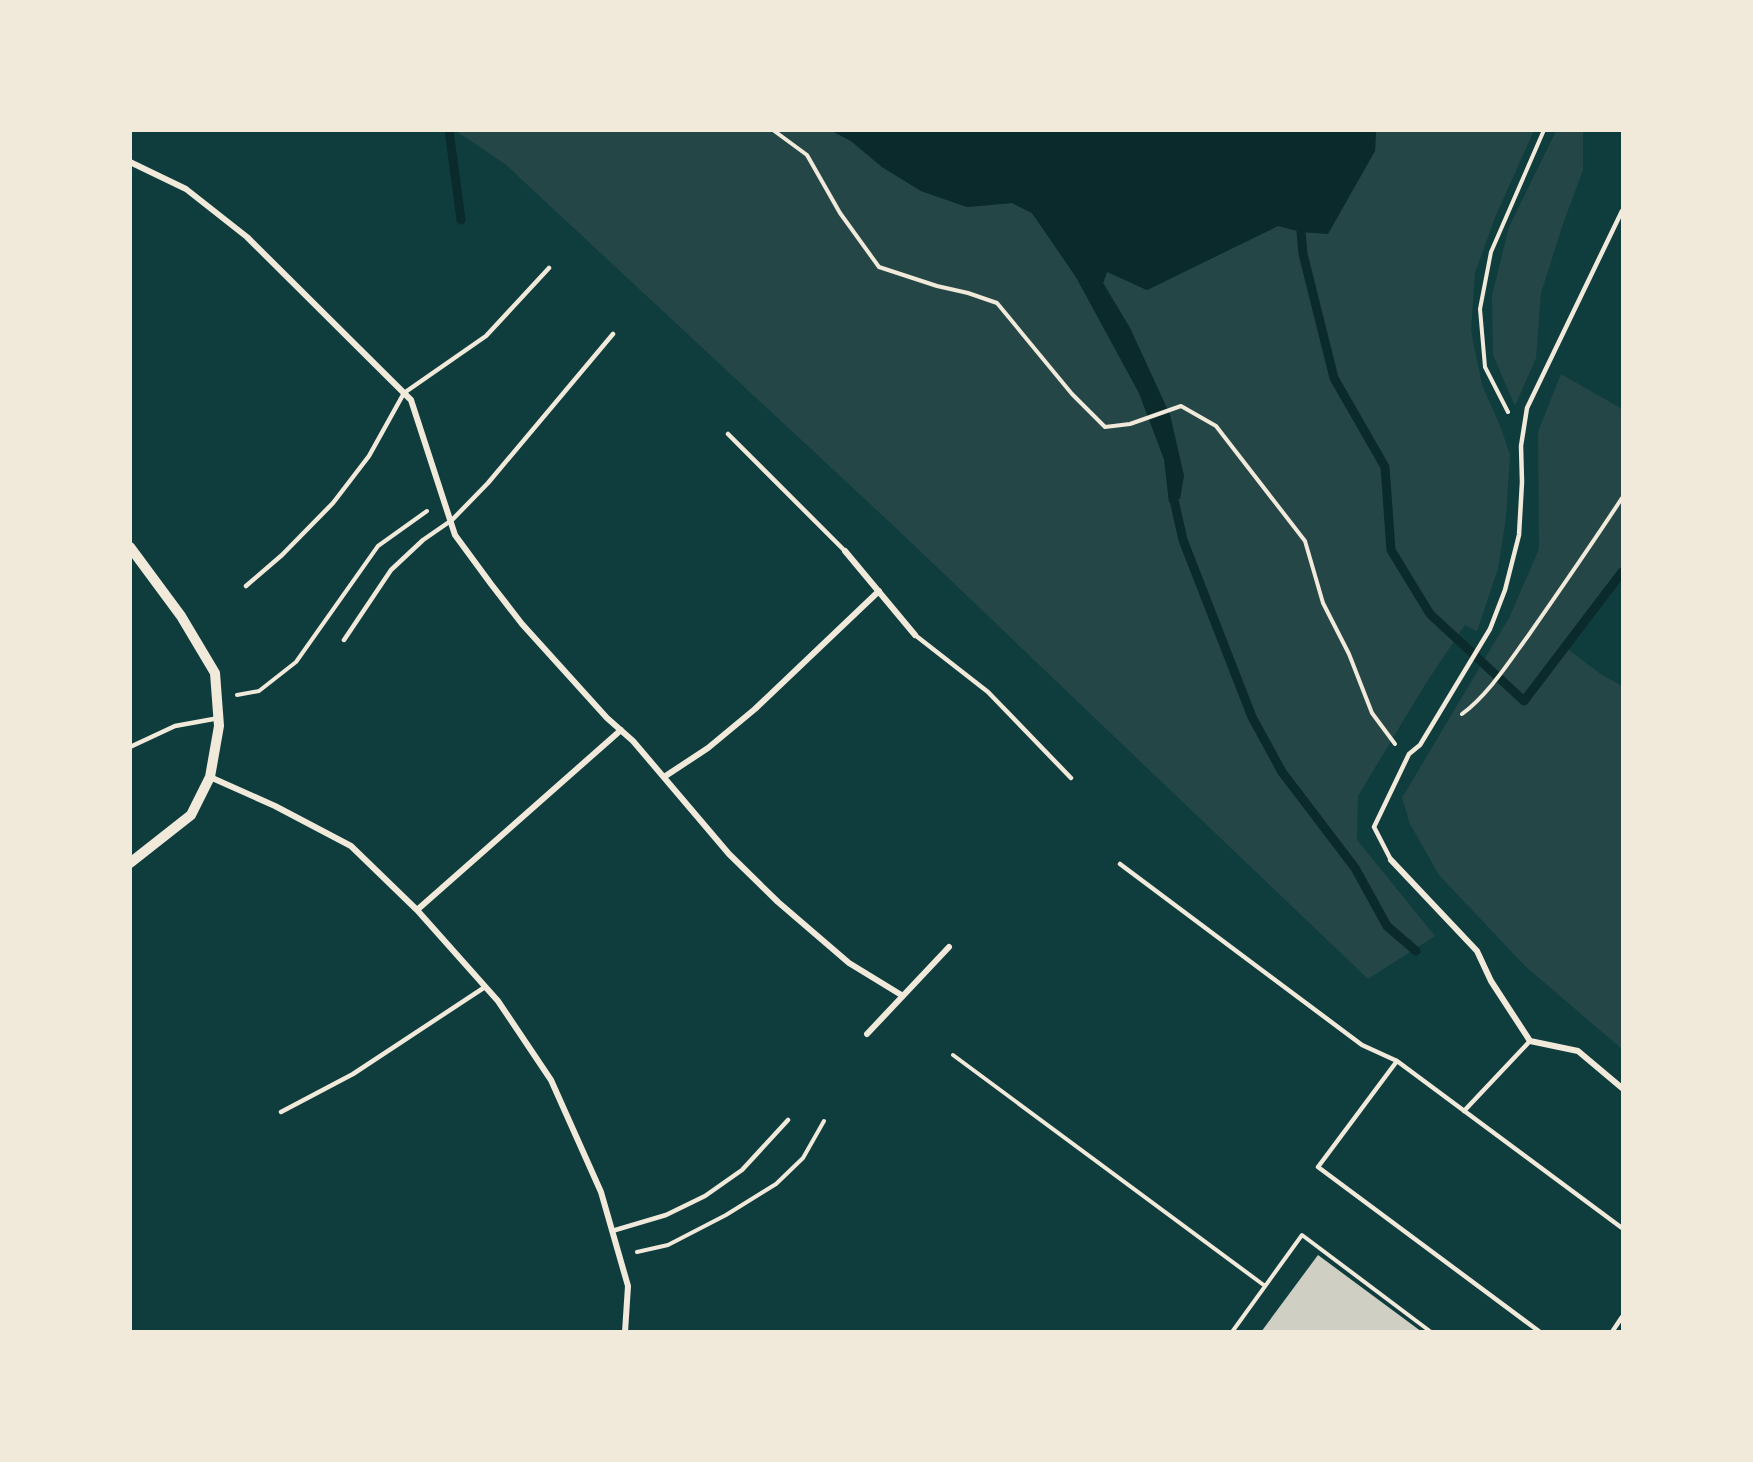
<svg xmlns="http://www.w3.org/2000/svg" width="1753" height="1462" font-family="'IBM Plex Serif',serif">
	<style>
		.green { fill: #244646 }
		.water { fill: #0a2a2b }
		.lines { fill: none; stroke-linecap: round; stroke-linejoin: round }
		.stream { stroke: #0a2a2b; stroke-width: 9 }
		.building { fill: #cfcfc3 }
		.path { stroke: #f1e9da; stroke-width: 4 }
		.service { stroke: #f1e9da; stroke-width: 4.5 }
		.minor { stroke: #f1e9da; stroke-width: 6 }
		.tertiary { stroke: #f1e9da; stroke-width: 10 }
	</style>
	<rect width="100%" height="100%" fill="#0f3d3e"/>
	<path class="green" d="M456 131H832L851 141 882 167 921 191 967 207 1012 203 1032 213 1076 277 1139 393 1164 459 1169 501 1184 476 1170 415 1130 328 1103 283 1107 271 1147 290 1278 226 1375 151 1376 131H1534L1496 215 1475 273 1471 331 1482 385 1501 428 1510 455 1506 517 1498 569 1477 631 1465 625 1426 683 1358 796 1357 840 1435 936 1368 979 897 529 505 164Z
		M1556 131H1583V170L1563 224 1541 293 1536 358 1515 406 1493 355 1492 296 1509 227Z
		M1561 374 1622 409V572L1565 647 1602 675 1622 686V1049L1525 966 1439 875 1410 824 1402 798 1509 618 1539 549 1538 432Z"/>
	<path class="water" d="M832 131H1376L1375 151 1328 234 1301 232 1278 226 1147 290 1107 272 1103 283 1130 328 1170 415 1184 476 1180 499 1169 502 1164 459 1139 393 1076 277 1032 213 1012 203 967 207 921 191 882 167 851 141Z"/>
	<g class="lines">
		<path class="stream" d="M449 130 461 220
			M1301 232 1303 254 1334 378 1385 467 1391 550 1430 614 1524 701 1622 572
			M1174 500 1183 540 1252 717 1282 772 1355 868 1387 926 1416 951"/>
	</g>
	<path class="building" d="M1318 1255 1422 1332H1261Z"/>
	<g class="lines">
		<path class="path" d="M773 130 807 155 840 213 879 267 937 286 968 293 997 303 1072 394 1105 427 1130 424 1181 406 1216 426 1305 541 1323 603 1349 654 1372 713 1395 744
			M1508 412 1485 367 1480 309 1491 252 1544 130
			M237 695 259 691 296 662 378 546 427 511
			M1462 714C1488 695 1509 662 1528 636 1560 590 1592 544 1622 498
			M953 1055 1265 1286
			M637 1252 668 1245 726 1215 776 1184 803 1158 824 1121
			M1232 1332 1302 1235 1431 1332"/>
		<path class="service" d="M728 434 845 551
			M246 586 282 555 333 503 369 456 404 393 486 336 549 268
			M915 635 988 692 1071 778
			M344 640 391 570 423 540 452 520 488 483 613 334
			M130 747 175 726 219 718
			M1391 860 1374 827 1409 754 1420 745 1490 629 1505 590 1519 535 1522 482 1521 446 1527 408 1622 211
			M1120 864 1362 1045 1397 1061
			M1464 1111 1530 1041
			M281 1112 353 1074 485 987
			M612 1231 666 1215 705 1196 742 1170 788 1120
			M1540 1332 1318 1167 1397 1061 1622 1228
			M1612 1332 1622 1317"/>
		<path class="minor" d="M130 162 186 189 247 237 411 400 455 535 491 584 522 624 607 718 633 741 729 854 778 902 849 963 903 996
			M845 551 915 635
			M210 777 275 806 351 846 417 910 498 1001 551 1080 601 1192 628 1286 625 1332
			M664 777 708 748 755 709 879 591
			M1391 860 1477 951 1491 981 1530 1041 1578 1051 1622 1088
			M417 910 621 730
			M867 1034 949 947"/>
		<path class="tertiary" d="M130 547 181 616 215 673 219 726 210 777 191 815 130 863"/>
	</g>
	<rect width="1753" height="1462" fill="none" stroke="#f1e9da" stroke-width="264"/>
</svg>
